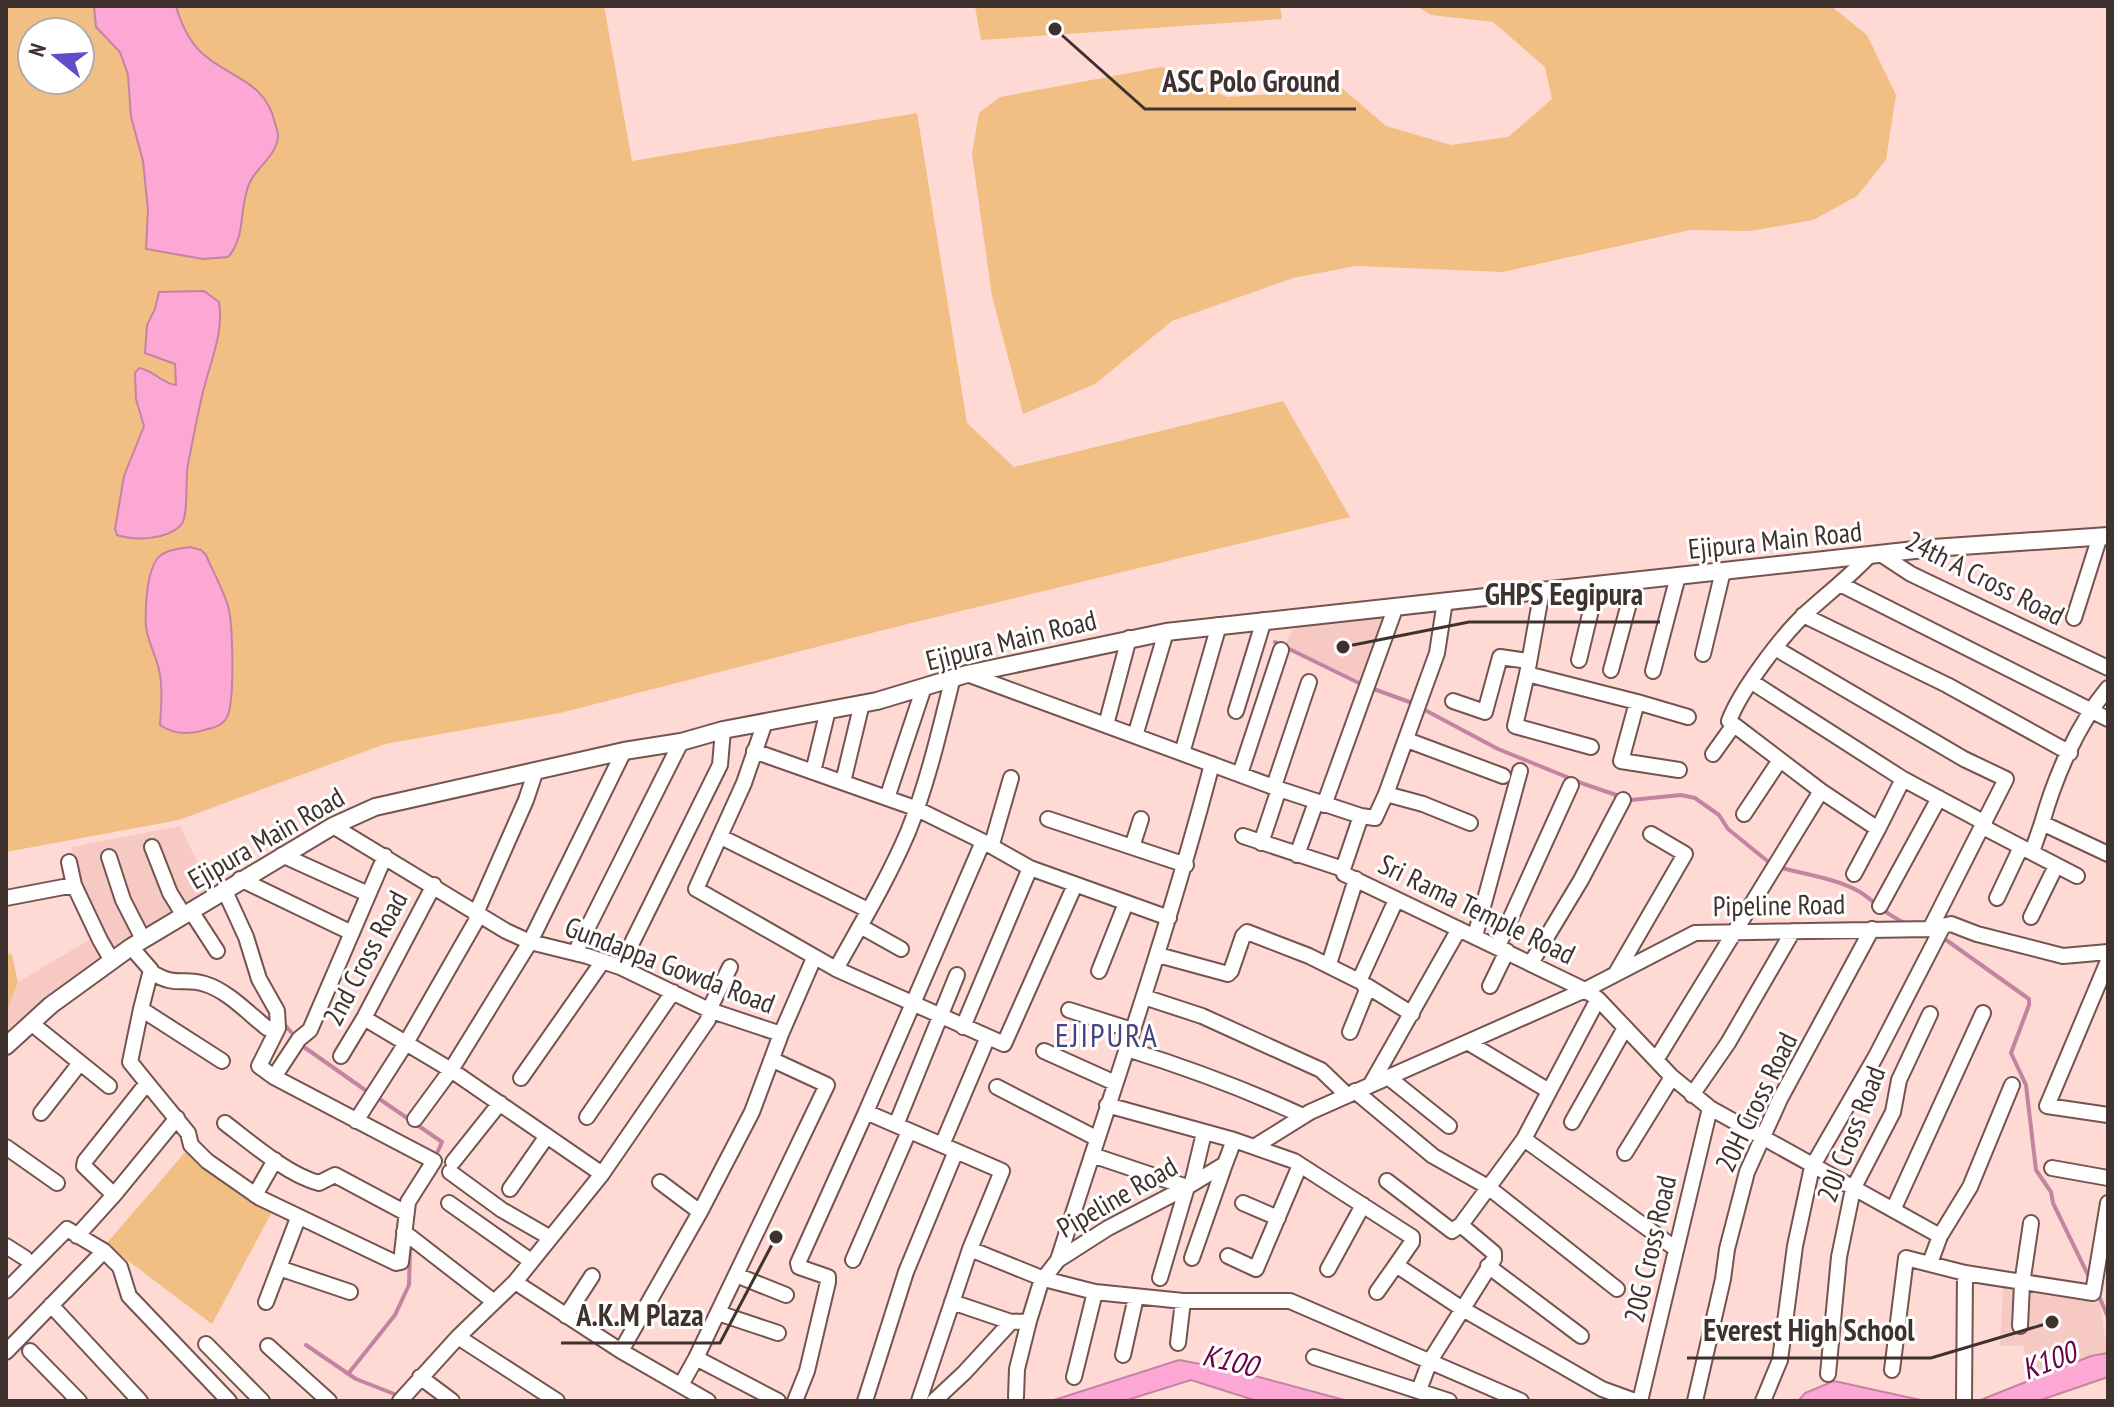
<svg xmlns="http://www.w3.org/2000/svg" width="2114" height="1407" font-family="'PT Sans Narrow',sans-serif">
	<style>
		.built { fill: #f6cac3 }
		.green { fill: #f1be84; fill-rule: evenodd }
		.water { fill: #fca7d4; stroke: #c384a2; stroke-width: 2 }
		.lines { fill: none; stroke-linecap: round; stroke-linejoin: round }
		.stream { stroke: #c384a2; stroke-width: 4 }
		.minor-casing { stroke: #73544f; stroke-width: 18 }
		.tertiary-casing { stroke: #73544f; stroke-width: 20 }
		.minor { stroke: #fff; stroke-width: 14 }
		.tertiary { stroke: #fff; stroke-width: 16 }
		.labels { text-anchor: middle; stroke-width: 6; stroke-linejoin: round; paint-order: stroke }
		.street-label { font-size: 28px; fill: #3f312e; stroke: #fff }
		.water-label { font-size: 30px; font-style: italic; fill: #690248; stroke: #fff }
		.quarter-label { font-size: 32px; letter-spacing: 2px; fill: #474280; stroke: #fff }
		.leader { fill: none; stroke: #3f312e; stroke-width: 3 }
		.callout-dot { fill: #3f312e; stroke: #fff; stroke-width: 3 }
		.callout-label { font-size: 30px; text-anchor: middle; font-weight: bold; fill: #3f312e; stroke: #fff; stroke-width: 6; stroke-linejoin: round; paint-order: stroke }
	</style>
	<rect width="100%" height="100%" fill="#ffd9d3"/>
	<path class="built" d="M1386 616 1365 683 1285 645 1296 623Z
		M180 826 209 887 138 938 46 998 6 1033V1013L18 982 94 937 71 847Z
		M2003 1283 2099 1301 2108 1353 2030 1374 2023 1346H2000Z"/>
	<path class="green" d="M6 6H604L632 161 917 113 967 423 1014 467 1283 401 1350 517 887 629 560 713 385 744 179 820 6 852ZM32 32H80V80H32Z
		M975 6H1280L1282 19 981 40Z
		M1417 6H1831L1867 35 1896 95 1886 160 1857 196 1813 220 1751 231 1690 230 1503 272 1356 266 1293 278 1172 321 1095 384 1023 414 992 296 972 154 979 113 1000 97 1162 67 1227 97 1343 89 1386 126 1451 145 1508 137 1552 99 1545 67 1493 22 1431 15Z
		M6 953 12 955 18 982 6 1013Z
		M187 1150 273 1210 212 1324 106 1244Z"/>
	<path class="water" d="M94 6H176C180 22 190 43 203 54 231 79 265 80 275 123 276 127 278 131 278 135 278 154 258 166 250 182 238 207 247 236 228 257L203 259 146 249 148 210 143 161 131 117 128 75 120 52 96 27Z
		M204 291 219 302C224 334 210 362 203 392 197 416 193 440 188 464 185 479 189 515 181 525 167 540 135 541 117 535L115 529 124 476 144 426 136 399 135 373 139 368C156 371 160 383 176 385L175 364 145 353 147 325 155 309 159 292Z
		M190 547 201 550 206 555C213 572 223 589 228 606 233 624 235 702 227 717 222 727 211 728 201 731 186 735 173 734 160 725 161 708 163 692 160 675 158 659 148 643 146 627 145 610 146 566 161 555 169 549 181 548 190 547Z
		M2108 1353V1377L2038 1401H1978L2091 1356Z
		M1179 1360 1233 1370 1348 1401H1257L1191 1380 1124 1401H1051Z
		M1834 1381 1925 1401H1798L1805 1393Z"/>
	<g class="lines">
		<path class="stream" d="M1275 642 1363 685
			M1371 688 1415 704
			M1423 709 1498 749 1584 784 1631 800 1681 795 1695 798 1719 815 1728 829 1771 864
			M1779 867C1805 875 1836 878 1860 892 1877 903 1888 917 1908 924
			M1942 937 2029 999V1005L2011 1053 2026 1085 2036 1170 2051 1192 2053 1203 2090 1279
			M283 1023 291 1032
			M304 1047 368 1092
			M378 1098 442 1142 438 1151
			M2098 1294 2108 1317
			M306 1345 356 1379 412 1401
			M348 1374 395 1315 409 1285 410 1249"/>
		<g class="minor-casing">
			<path id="minor" d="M1882 555 1911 574 2108 668
				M1869 556C1848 578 1826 595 1804 615 1781 637 1740 691 1729 721L1821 791 1878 829 1903 779
				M1842 585 2108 719
				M1542 590 1527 674 1637 702 1621 761 1679 770
				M1445 601 1437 653 1386 794 1423 804 1470 823
				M1803 615 1947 685 2070 753
				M2074 618 2100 536
				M1775 648 1964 759 2006 779 1930 929
				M1703 654 1723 571
				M1579 660 1597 585
				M1611 670 1635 581
				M1653 671 1678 576
				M967 674 1279 789 1361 816 1343 869 1344 874 1585 990 1598 999 1672 1077 1710 1108 1940 1236
				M1527 674 1515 726 1591 747
				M1752 682 1903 779 1985 823
				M2108 688C2077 725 2055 777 2042 823L2108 854
				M1453 701 1485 712 1500 657 1528 661
				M1637 702 1688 717
				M1236 711 1264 620
				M765 722 744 783 696 889 836 969 1004 1044 1075 885
				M1106 725 1129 638
				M1135 736 1166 632
				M1407 740 1503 776
				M754 751 915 808 984 842
				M1182 753 1219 625
				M1713 754 1733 726
				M813 772 828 710
				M1240 774 1281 650
				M843 782 862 703
				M1274 786 1309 682
				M887 798 924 687
				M1324 805 1396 606
				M1744 814 1780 760
				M1361 816 1375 818 1386 794
				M1048 819 1186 865
				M333 826 506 931 530 942 587 956 620 967 709 1010 781 1034
				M1983 827 2077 876
				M1243 836 1343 869
				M721 837 868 910
				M1261 843 1279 789
				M992 844 1011 778
				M152 847 170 893 183 914
				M1132 847 1141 819
				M2032 852 2042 823
				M282 855 368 894
				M1297 855 1316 802
				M109 857 123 900 143 939
				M1854 874 1878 829
				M240 879 352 933
				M74 885 100 940 111 959
				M6 898 74 885 69 862
				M1997 898 2021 847
				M1880 906 1939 798
				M191 911 217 951
				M2031 917 2056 866
				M860 926 901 949
				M1475 936 1520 771
				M1498 946 1571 785
				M578 954V947L681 742
				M1158 955 1228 974 1231 971 1243 936 1247 932 1309 956 1359 981
				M2108 961 2047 1106 2108 1115
				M1531 963 1581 880 1623 800
				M1329 964 1356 879
				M620 967 720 765 723 730
				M836 969C861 924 888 879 908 832 928 782 940 729 953 677
				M1099 971 1126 903
				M151 972C177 988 182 977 205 984 228 991 248 1013 267 1028H278
				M1616 973 1685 854 1651 834
				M1367 986 1412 1014
				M1490 986 1507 951
				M1144 997 1202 1016 1321 1070 1347 1095
				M141 1009 222 1061
				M1069 1010 1132 1030
				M364 1018 451 1070 602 1174
				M31 1023 109 1086
				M963 1027 1030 868 1169 918
				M1350 1032 1367 990 1360 979 1396 900
				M1469 1043 1549 1091
				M1127 1049C1188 1068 1245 1089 1303 1116
				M1044 1051 1115 1083
				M341 1056 364 1018 434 885
				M1656 1060 1821 791
				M274 1077 299 1039 310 1030 385 856
				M1388 1077 1449 1126
				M521 1078 603 961
				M147 1083 188 1133 191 1145 207 1161 260 1198 396 1263 401 1262 408 1202 434 1161 274 1077 259 1066 278 1028 277 1011 259 979 246 937 224 889
				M1371 1084 1459 929
				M997 1087 1096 1138
				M1355 1091 1433 1156 1488 1187 1617 1289
				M1692 1095 1728 1043 1793 931
				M1107 1105 1234 1140 1294 1161 1412 1237V1242L1396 1265 1461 1308 1602 1389 1635 1401
				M866 1112 982 844 984 842 1030 868
				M41 1113 80 1063
				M587 1117 673 992
				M415 1119 451 1070 530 942 624 751
				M356 1121 406 1043 476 921 477 911 526 800 536 770
				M1572 1122 1625 1028
				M225 1123C251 1143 288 1175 319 1183L335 1175 406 1213
				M896 1125 957 975
				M1524 1139 1676 1249
				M942 1145 987 1039
				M6 1147 57 1183
				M1254 1147 1310 1112 1585 990 1695 933 1930 929 1951 924 1977 934 2063 956 2108 952
				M1625 1153 1672 1077
				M1092 1155 1187 1187 1160 1278
				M453 1162 500 1103
				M2052 1168 2108 1178
				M450 1172 502 1210 549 1237
				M1387 1181 1452 1231 1462 1224
				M660 1182 700 1212
				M1192 1183 1204 1133
				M510 1189 547 1136
				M114 1195 177 1118
				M255 1195 275 1160
				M449 1203 531 1261
				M1243 1203 1278 1218
				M1893 1210 1983 1013
				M404 1232 493 1301
				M77 1236 114 1195 84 1166 85 1161 147 1083 130 1062 141 1009 151 970 131 947
				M6 1246 25 1258
				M970 1249 1044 1279 1095 1292 1183 1301H1290L1521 1401
				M1228 1256 1256 1269 1300 1165
				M1192 1258 1225 1164
				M853 1260 909 1131
				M1058 1260C1111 1095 1168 932 1212 764
				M1930 1263 1940 1236 1970 1187 2012 1085
				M1488 1266 1581 1336
				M279 1268 298 1218
				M1328 1269 1363 1205
				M736 1275 786 1295
				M515 1282 621 1351 708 1401
				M6 1291 67 1229 104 1251 120 1267 129 1296 229 1401
				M1377 1292 1396 1265
				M266 1302 279 1268 350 1292
				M952 1302 1011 1322
				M51 1305 140 1401
				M718 1313 778 1333
				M566 1316 592 1276
				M2020 1326 2022 1284 2031 1223
				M458 1337 557 1401
				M1178 1343 1183 1301
				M206 1344 262 1401
				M268 1346 329 1401
				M30 1351 79 1401
				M621 1351 700 1212 752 1112 781 1034 814 958
				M6 1352 104 1251
				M1123 1355 1136 1297
				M1314 1357 1449 1401
				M696 1358 778 1401
				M1892 1370 1906 1258 1965 1273 2093 1293 2108 1203
				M1828 1374 1839 1257 1853 1189 1893 1112 1899 1080 1930 1014
				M420 1377 452 1401
				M1074 1377 1095 1292
				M681 1385 696 1358 827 1085 773 1060
				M1419 1390 1430 1361 1494 1259V1253L1462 1226 1463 1222 1524 1139 1598 999
				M1016 1397 1017 1369 1029 1321
				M400 1401 458 1337 515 1282 602 1174 708 1020 709 1010 730 967
				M795 1401 807 1371 828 1282V1277L799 1267 798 1263 866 1112 1002 1171 970 1249 919 1401
				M865 1401 906 1272 956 1151
				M934 1401 964 1373 1011 1322 1029 1321 1041 1282 1058 1260 1108 1228 1187 1187 1225 1164 1234 1140
				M1640 1401 1710 1108
				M1695 1401 1723 1279 1727 1249 1747 1172 1780 1099 1872 929
				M1763 1401 1780 1360 1795 1246 1812 1167 1876 1056 1942 928
				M1964 1401 1965 1273"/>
		</g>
		<g class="tertiary-casing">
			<path id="tertiary" d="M6 1046 51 1005 131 947 333 826 375 807 624 751 681 742 723 730 877 701 967 674 1166 632 1933 548 2108 536"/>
		</g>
		<use href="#minor" class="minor"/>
		<use href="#tertiary" class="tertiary"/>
	</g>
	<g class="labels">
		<g class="street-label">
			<text transform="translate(1775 540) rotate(-6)" y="10">Ejipura Main Road</text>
			<text transform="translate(1985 578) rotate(27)" y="10">24th A Cross Road</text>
			<text transform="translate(1011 640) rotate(-14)" y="10">Ejipura Main Road</text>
			<text transform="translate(266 838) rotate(-30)" y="10">Ejipura Main Road</text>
			<text transform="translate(1779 905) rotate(-1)" y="10">Pipeline Road</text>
			<text transform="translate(1477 909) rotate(26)" y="10">Sri Rama Temple Road</text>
			<text transform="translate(365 958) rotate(-62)" y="10">2nd Cross Road</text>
			<text transform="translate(670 965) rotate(21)" y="10">Gundappa Gowda Road</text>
			<text transform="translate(1756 1102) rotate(-64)" y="10">20H Cross Road</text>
			<text transform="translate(1851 1134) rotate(-69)" y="10">20J Cross Road</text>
			<text transform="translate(1117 1197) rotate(-30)" y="10">Pipeline Road</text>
			<text transform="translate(1650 1249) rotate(-77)" y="10">20G Cross Road</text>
		</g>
		<g class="water-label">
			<text transform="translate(1230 1361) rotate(13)" y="10">K100</text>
			<text transform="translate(2049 1361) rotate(-21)" y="10">K100</text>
		</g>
		<g class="quarter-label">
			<text x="1107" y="1047">EJIPURA</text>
		</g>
	</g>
	<path class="leader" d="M1055 29L1145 109H1356M1343 647L1469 622H1660M776 1237L720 1343H561M2052 1322L1931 1358H1687"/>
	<g class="callout-dot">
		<circle cx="1055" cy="29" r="8"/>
		<circle cx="1343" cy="647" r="8"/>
		<circle cx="776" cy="1237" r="8"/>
		<circle cx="2052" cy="1322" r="8"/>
	</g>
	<g class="callout-label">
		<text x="1251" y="92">ASC Polo Ground</text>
		<text x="1564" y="605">GHPS Eegipura</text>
		<text x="640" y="1326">A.K.M Plaza</text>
		<text x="1809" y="1341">Everest High School</text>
	</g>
	<rect width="2114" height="1407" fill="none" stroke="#3f312e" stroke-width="16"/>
	<g transform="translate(56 56) rotate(288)"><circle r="38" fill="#ffffff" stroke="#b2adab" stroke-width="2"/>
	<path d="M0-6L14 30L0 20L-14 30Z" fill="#5f4ec7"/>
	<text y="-12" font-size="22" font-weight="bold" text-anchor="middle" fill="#3f312e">N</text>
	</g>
</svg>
